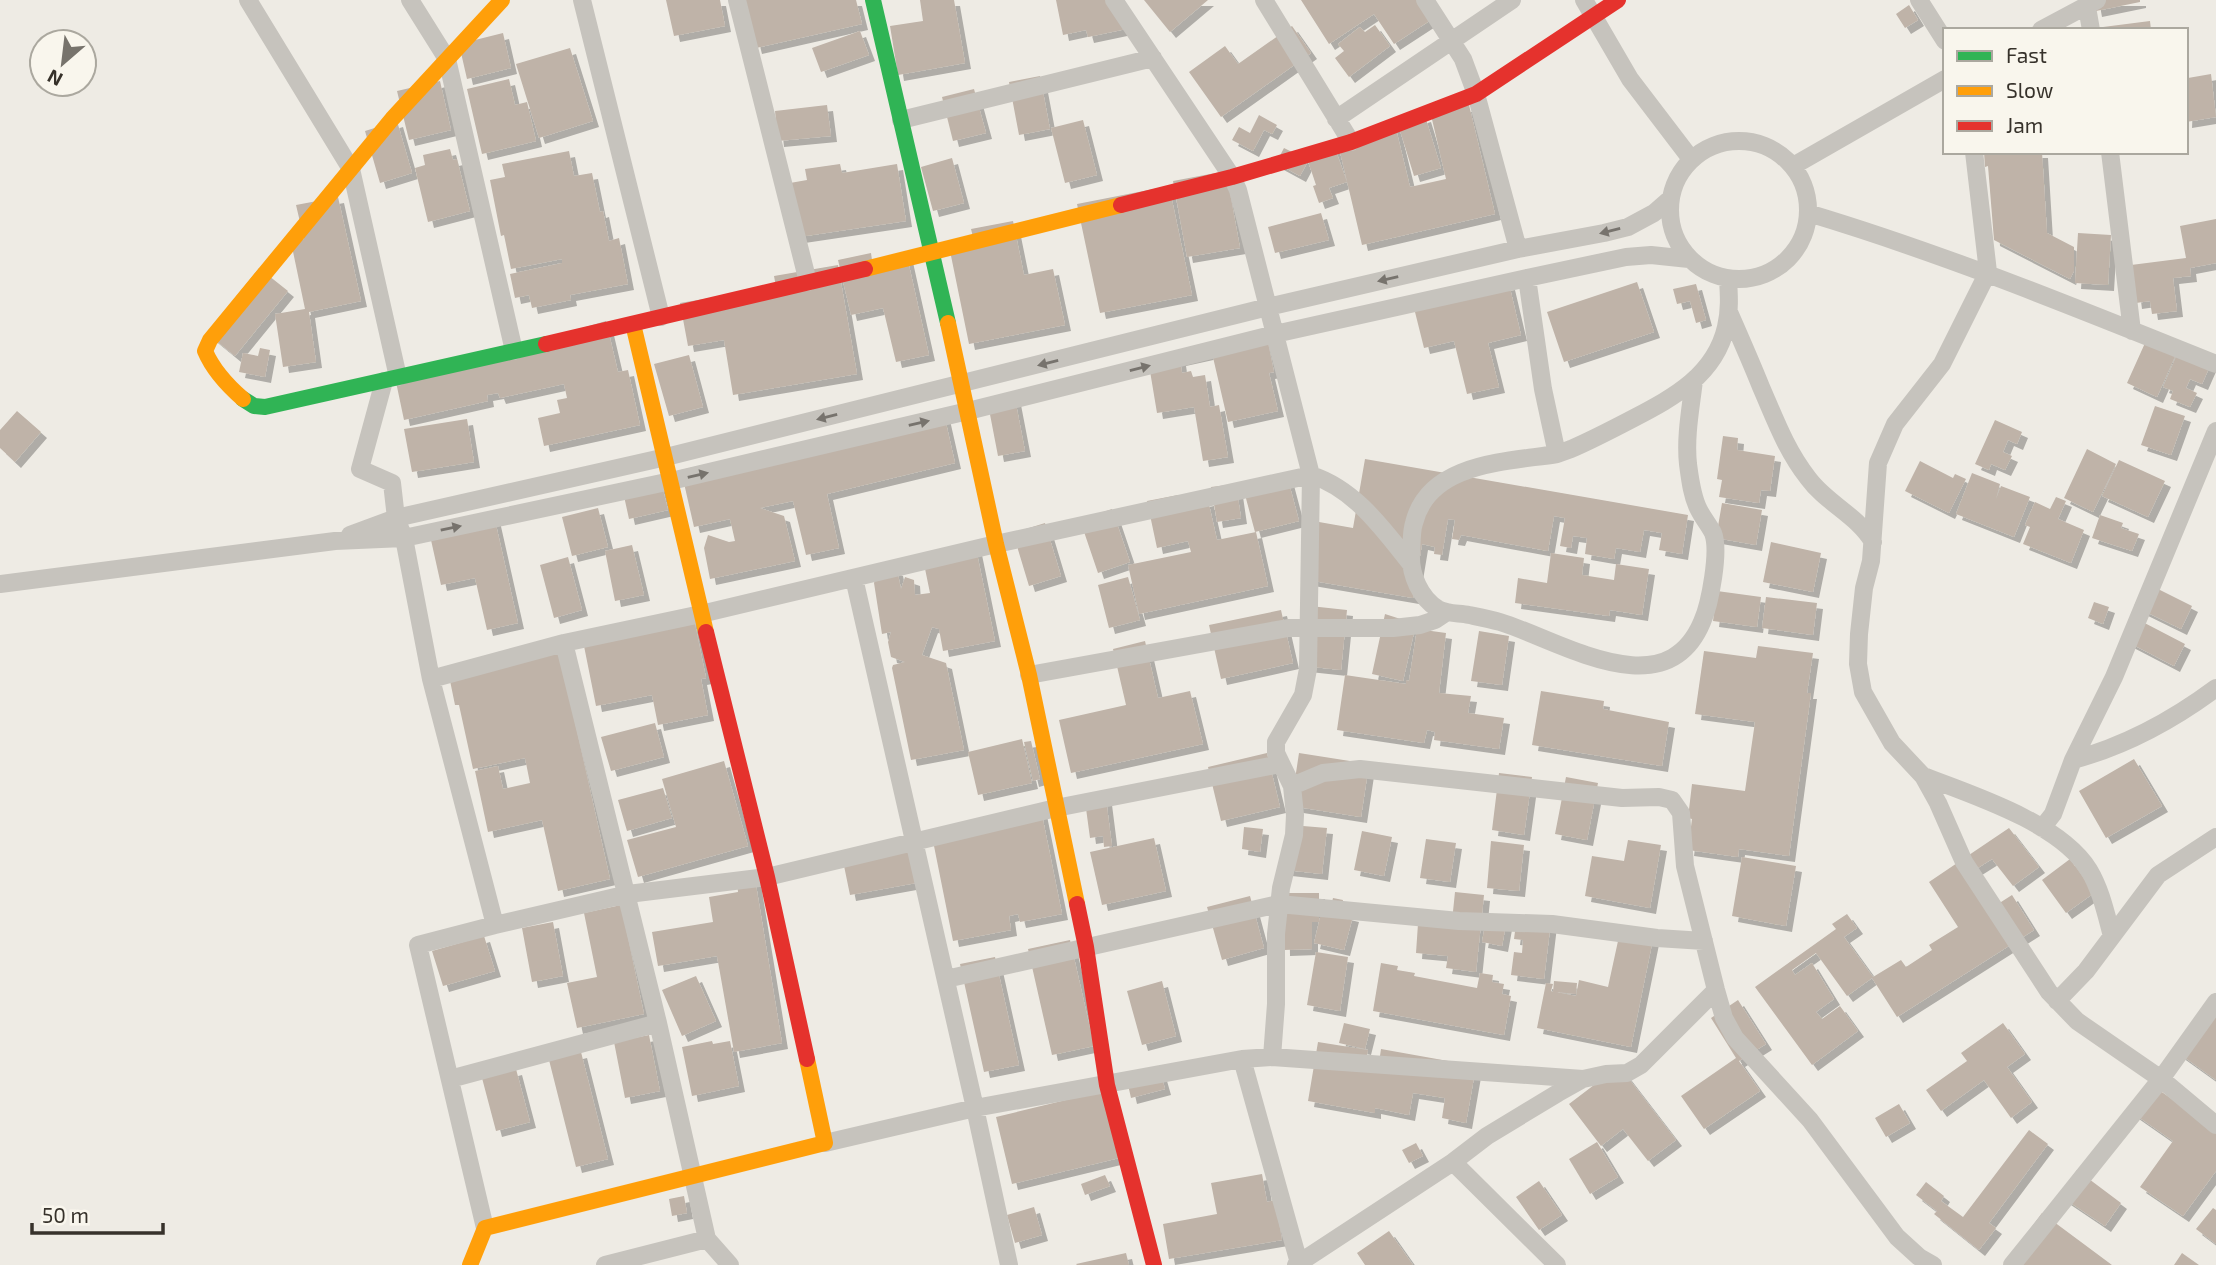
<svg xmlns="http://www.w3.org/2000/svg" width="2216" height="1265" font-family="'Exo 2',sans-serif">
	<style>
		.building { fill: #bfb3a8; filter: url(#shadow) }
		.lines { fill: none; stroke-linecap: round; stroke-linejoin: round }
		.street { stroke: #c6c3bd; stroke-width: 18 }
		.fast { stroke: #30b455; stroke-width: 16 }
		.slow { stroke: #ff9f0a; stroke-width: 16 }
		.jam { stroke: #e5322d; stroke-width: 16 }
		.oneway { fill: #77736d }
	</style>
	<defs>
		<filter id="shadow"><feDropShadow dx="6" dy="6" stdDeviation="0" flood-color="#0004"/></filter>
	</defs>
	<rect width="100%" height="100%" fill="#eeebe4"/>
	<path class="building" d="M666 0H720L725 26 674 36Z
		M744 0H856L862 24 756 48Z
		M920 0H954L965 63 898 75 890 26 923 21Z
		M1056 0H1120L1126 29 1088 37 1086 30 1063 35Z
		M1144 0H1208L1170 32Z
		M1301 0H1431L1440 14 1394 44 1374 14 1329 44Z
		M2094 0H2140V2L2096 11Z
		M1909 5 1918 20 1905 28 1896 14Z
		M2150 21 2151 30H2103V27Z
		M1375 25 1390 46 1349 77 1335 58 1344 51 1338 44 1360 27 1365 32Z
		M1292 26 1311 53 1221 117 1189 72 1225 46 1238 64Z
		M860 31 869 55 821 72 812 48Z
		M503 33 511 68 467 79 459 44Z
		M570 48 593 121 539 138 516 64Z
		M2211 74 2216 117 2186 122 2188 78Z
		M1040 76 1050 129 1019 135 1009 82Z
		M509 79 515 105 527 102 536 141 482 154 467 89Z
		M440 81 451 130 409 140 397 91Z
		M974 89 986 133 953 141 942 97Z
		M827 105 831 136 778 141 775 111Z
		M1469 105 1495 214 1362 245 1337 139 1395 125 1410 187 1446 179 1431 115Z
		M1259 115 1277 125 1272 134 1264 130 1253 151 1232 140 1239 127 1250 133Z
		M1425 116 1441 168 1414 176 1398 124Z
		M1083 120 1097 175 1065 183 1051 128Z
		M397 121 412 173 380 183 365 131Z
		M1332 140 1347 182 1329 188 1333 198 1319 203 1313 186 1316 185 1308 161 1300 176 1276 163 1284 148 1308 160Z
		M450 149 453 160 457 159 470 211 428 222 415 168 425 165 423 155Z
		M569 151 574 176 592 173 600 212 603 211 609 241 619 238 628 284 570 295 571 300 532 308 529 295 515 298 510 274 562 263V259L511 269 504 235 501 236 490 180 505 177 502 164Z
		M1984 152H2042L2047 233 2074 247V271L2070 279 1994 240 1988 166 1985 167Z
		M952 158 964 203 933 211 921 167Z
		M840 164 842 173 897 164 906 221 799 237 790 183 807 180 805 169Z
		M1226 171 1240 248 1187 257 1173 181Z
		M1169 186 1192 295 1100 313 1077 204Z
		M338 197 361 301 309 312 316 362 283 367 275 314 305 309 291 242 304 239 296 205Z
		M1321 213 1329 240 1275 253 1268 227Z
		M2216 219V263L2190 268 2191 276 2173 278 2177 311 2152 314 2150 301 2136 303 2131 265 2186 258 2180 226Z
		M1013 221 1024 275 1053 269 1065 325 969 344 949 246 974 241 971 229Z
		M2078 233 2111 235 2108 285 2075 283Z
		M906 252 929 355 896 362 883 308 851 315 838 260 871 253 872 260Z
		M838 265 857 374 733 395 724 340 688 346 680 303 776 287 774 276Z
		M259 268 288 291 235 356 207 333Z
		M1637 282 1654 332 1564 362 1547 312Z
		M1509 284 1521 335 1488 343 1499 387 1467 394 1454 341 1424 348 1412 300Z
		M1696 284 1706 320 1696 323 1690 301 1677 304 1673 289Z
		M606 321 618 372 628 370 640 425 544 446 538 418 560 413 557 400 567 398 564 384 500 398 498 393 487 395 488 401 404 420 396 382Z
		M2150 332 2180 345 2157 397 2127 383Z
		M1266 333 1274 372 1269 373 1278 411 1228 422 1212 353 1180 360 1182 373 1191 371 1193 377 1205 375 1210 407 1219 405 1228 457 1203 461 1194 407 1157 413 1148 359Z
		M2181 345 2213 359 2202 384 2190 379 2186 388 2197 393 2190 407 2170 399 2173 391 2163 387Z
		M260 348 270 350 265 377 239 372 243 353 258 356Z
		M689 355 703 407 669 416 654 364Z
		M1015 399 1025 451 998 456 988 404Z
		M2155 406 2185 416 2171 455 2141 445Z
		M943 410 955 463 827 494 839 548 806 555 793 501 760 508 784 516 795 561 710 579 704 548 708 535 729 542 735 541 730 519 694 527 681 470Z
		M17 411 41 432 15 462 0 448V430Z
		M467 419 474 462 412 472 404 429Z
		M1995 420 2022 432 2017 444 2008 440 2003 452 2012 456 2005 470 1991 464 1989 470 1975 464Z
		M1723 436 1738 438 1737 450 1775 456 1770 491 1761 490 1759 503 1719 497 1722 480 1717 479Z
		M2087 449 2116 464 2093 512 2064 498Z
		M1365 459 1688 515 1682 554 1659 550 1662 533 1644 530 1640 552 1616 548 1614 559 1585 554 1587 538 1573 536 1571 548 1560 546 1565 518 1554 516 1548 551 1461 535 1459 540 1452 539 1455 520 1448 519 1442 555 1434 554 1435 547 1422 544 1413 598 1308 580 1319 522 1353 528Z
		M2119 460 2165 481 2148 517 2102 496Z
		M1920 461 1953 478 1955 474 1966 479 1949 513 1905 491Z
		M1286 472 1299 521 1255 532 1244 491Z
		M1972 473 2000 484 1996 499 2001 486 2030 497 2014 537 1956 514Z
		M660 478 668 510 629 519 622 487Z
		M1236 484 1241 518 1217 522 1211 487Z
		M1178 495 1180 506 1208 500 1217 540 1256 532 1268 586 1139 614 1128 565 1191 552 1188 541 1157 548 1147 501Z
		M2056 497 2066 501 2058 519 2084 530 2071 563 2023 544 2030 527 2025 525 2035 502 2050 509Z
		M1722 503 1762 510 1756 545 1716 538Z
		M598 508 608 547 572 556 562 517Z
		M1112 509 1130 562 1098 573 1080 520Z
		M2100 515 2123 523 2121 528 2139 534 2132 551 2092 538Z
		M494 516 518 623 487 630 475 578 441 585 429 531Z
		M1045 523 1061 576 1029 586 1013 533Z
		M1771 542 1821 553 1813 592 1763 582Z
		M632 545 644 595 615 601 605 551Z
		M976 549 995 641 943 651 939 629 932 627 922 655 946 663 964 750 911 760 892 668 893 665 905 662 891 657 888 642 891 632 882 634 874 583 881 564 897 570 901 589 905 577 914 580 915 595 930 593 923 559Z
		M1551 553 1584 558 1582 575 1614 580 1616 564 1649 569 1642 615 1610 610 1609 616 1515 603 1518 578 1547 583Z
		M568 557 582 610 554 618 540 565Z
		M1128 577 1140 620 1109 628 1098 585Z
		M2146 583 2192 606 2181 629 2134 606Z
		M1717 591 1761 597 1757 627 1713 621Z
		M1766 597 1817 603 1813 635 1762 628Z
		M2094 602 2109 607 2103 624 2088 618Z
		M1310 606 1347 610 1341 670 1304 666Z
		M1281 610 1293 663 1221 679 1209 625Z
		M693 614 706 678 701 679 708 715 658 725 652 695 596 706 582 636Z
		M1385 614 1416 624 1403 681 1372 674Z
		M2135 618 2185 644 2174 666 2124 640Z
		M1417 629 1446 633 1439 693 1471 696 1468 713 1504 718 1499 749 1434 740 1435 732 1427 730 1424 743 1337 730 1345 675 1406 684V680L1409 681Z
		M1479 631 1509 636 1502 685 1471 681Z
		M1145 641 1158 698 1190 691 1203 744 1071 773 1059 720 1126 705 1113 649Z
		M557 642 610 879 558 891 542 820 488 832 475 771 498 766 503 789 530 783 525 758 473 769 459 705H455L447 666Z
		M1758 646 1813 653 1807 693H1811L1789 856 1739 849 1738 857 1688 850 1692 819 1688 818 1692 784 1745 791 1755 722 1695 714 1704 651 1756 658Z
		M1541 691 1604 701 1603 709 1669 722 1662 766 1532 745Z
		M655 723 664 757 611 771 601 737Z
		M1022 739 1032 783 978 795 968 752Z
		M1031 741 1040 779 1033 781 1024 742Z
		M1267 753 1280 807 1221 821 1208 767Z
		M1299 753 1369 764 1361 817 1291 806Z
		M2134 759 2162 806 2106 838 2079 791Z
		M724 761 748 846 638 877 627 840 676 827 662 779Z
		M1499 773 1532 777 1524 835 1492 830Z
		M1566 777 1598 783 1587 840 1555 834Z
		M663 788 672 818 627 831 618 800Z
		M1106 799 1112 846 1104 847 1103 836 1090 838 1085 801Z
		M1041 810 1062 914 1020 922 1018 914 1009 916 1011 930 953 941 931 831Z
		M1291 825 1327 828 1322 874 1286 870Z
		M1244 827 1263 829 1260 852 1242 849Z
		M2009 828 2039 867 2013 886 1992 859 1965 876 1987 911 2012 895 2034 930 1897 1017 1872 978 1847 996 1816 953 1792 970 1795 975 1812 963 1834 999 1816 1012 1822 1019 1840 1006 1858 1031 1812 1065 1755 987 1836 929 1832 924 1847 914 1857 928 1844 937 1873 977 1901 960 1906 967 1932 950 1929 945 1958 927 1929 882Z
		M1362 831 1392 837 1384 876 1354 870Z
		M1154 838 1166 891 1102 905 1090 852Z
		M1426 839 1456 843 1450 882 1420 878Z
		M1628 840 1661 845 1650 908 1585 896 1592 856 1624 861Z
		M1491 841 1524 845 1519 891 1487 888Z
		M909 843 916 883 850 895 842 856Z
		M1742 857 1796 866 1786 926 1732 916Z
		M2070 859 2094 893 2066 913 2042 880Z
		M755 879 782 1043 734 1052 717 956 658 966 652 932 713 922 709 897 738 892 737 882Z
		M1455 892 1484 895 1476 972 1446 968 1448 956 1416 953 1419 909 1452 921Z
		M1283 893H1319V922H1312V949L1284 950Z
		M1250 896 1264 948 1222 960 1207 907Z
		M1333 898 1343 900 1340 913 1353 916 1344 950 1314 943 1322 909 1330 910Z
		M621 905 644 1014 577 1028 567 983 597 977 584 913Z
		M1517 916 1551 921 1544 979 1511 975 1514 952 1522 953 1523 940 1514 939Z
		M1486 920 1506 924 1502 946 1482 942Z
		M553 922 563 976 532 982 522 928Z
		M1654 934 1631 1047 1537 1028 1546 983 1553 984 1551 991 1553 992 1554 981 1577 983 1576 994 1556 992 1576 996 1579 980 1608 987 1618 941Z
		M484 936 495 971 443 986 432 951Z
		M1070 940 1094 1046 1052 1055 1028 949Z
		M1316 952 1348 957 1340 1011 1307 1005Z
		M995 957 1019 1065 984 1072 960 964Z
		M1381 963 1398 966 1397 970 1415 973 1414 976 1477 988 1480 973 1493 975 1492 982 1504 984 1502 994 1511 996 1504 1035 1373 1011Z
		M696 976 716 1021 682 1036 662 990Z
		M1162 981 1176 1036 1142 1045 1127 991Z
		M2216 996V1080L2177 1052Z
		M1738 1000 1766 1044 1739 1061 1760 1091 1704 1129 1681 1096 1736 1058 1711 1018Z
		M1344 1023 1370 1029 1365 1049 1339 1043Z
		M2003 1023 2025 1054 2007 1067 2032 1102 2011 1118 1984 1080 1941 1111 1926 1090 1967 1061 1961 1053Z
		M649 1035 660 1091 625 1098 614 1042Z
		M712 1041 713 1044 730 1041 739 1086 692 1096 682 1047Z
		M1318 1042 1368 1050 1366 1061 1379 1063 1381 1049 1476 1066 1466 1123 1442 1118 1445 1098 1413 1093 1409 1115 1375 1108V1113L1308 1101Z
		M581 1052 608 1159 576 1167 549 1060Z
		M1619 1066 1676 1140 1648 1161 1623 1129 1601 1146 1569 1104Z
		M1159 1068 1165 1089 1131 1098 1126 1076Z
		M516 1069 530 1122 496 1131 482 1078Z
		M2149 1083 2216 1130V1171L2183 1216 2140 1187 2173 1141 2130 1111Z
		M1103 1091 1119 1158 1012 1184 996 1117Z
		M1899 1104 1910 1123 1886 1137 1875 1118Z
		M2029 1130 2048 1144 1989 1223 1996 1228 1979 1250 1934 1214 1937 1211 1916 1195 1926 1182 1944 1196 1941 1201 1963 1217Z
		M1597 1142 1618 1177 1590 1194 1569 1159Z
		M1416 1143 1423 1156 1409 1163 1402 1150Z
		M2077 1170 2121 1203 2105 1226 2059 1195Z
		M1262 1174 1267 1202 1275 1200 1282 1240 1169 1259 1163 1224 1217 1214 1211 1183Z
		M1105 1175 1110 1186 1085 1195 1081 1184Z
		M1539 1181 1562 1215 1539 1230 1516 1197Z
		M684 1196 687 1213 672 1216 669 1199Z
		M1034 1207 1042 1235 1015 1243 1007 1215Z
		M2213 1208 2216 1210V1244L2196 1229Z
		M2042 1213 2112 1265H2004Z
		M1389 1231 1413 1265H1365L1357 1253Z
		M1126 1253 1129 1265H1077L1076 1264Z
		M2182 1253 2199 1265H2174Z"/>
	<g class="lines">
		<path class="street" d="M248 0 351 169 398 377
			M410 0 447 59 514 351
			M582 0 661 317
			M737 0 808 282
			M1114 0 1232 177 1238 190 1311 475 1308 669 1303 695 1276 742V753L1292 786 1295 815 1294 835 1281 888 1276 934V1004L1272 1057
			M1264 0 1351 142
			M1425 0 1463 59 1476 94 1518 249
			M1584 0 1630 79 1691 159
			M1919 0 1945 41
			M2087 7 2091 30
			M2041 30 2097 0
			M1336 119 1512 0
			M901 120 1153 58
			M1670 210a69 69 0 1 1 138 0a69 69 0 1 1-138 0Z
			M1974 152 1988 272 1942 364 1895 424 1878 463 1871 561 1864 588 1859 634 1858 664 1863 692 1892 743 1923 776 1938 803 1964 862 2049 992 2077 1021 2161 1079 2216 1125
			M2110 152 2132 331
			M1793 166 1945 79
			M1808 213C1948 255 2081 310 2216 364
			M1527 278 1543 389 1557 454
			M1729 312C1740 337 1751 362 1761 387 1775 419 1786 450 1808 478 1826 503 1857 515 1873 542
			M1694 380C1691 407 1685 436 1688 464 1690 479 1692 497 1699 510 1703 518 1709 525 1713 533 1720 551 1710 604 1702 622 1665 710 1559 640 1500 622 1490 619 1479 617 1469 615 1459 613 1447 614 1438 609 1420 598 1410 574 1411 554 1412 544 1411 532 1414 523 1429 462 1507 462 1557 454L1571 449C1592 440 1613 429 1634 418 1674 397 1715 375 1726 327 1730 311 1729 295 1728 279
			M384 381 360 469 392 483 396 518 404 538 431 679 495 925
			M350 535 396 518 666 457 1268 307 1518 249 1604 233 1628 227 1654 213 1670 199
			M0 584 335 541 404 538 671 481 968 411 1275 334 1527 278 1626 257 1651 255 1689 259
			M1029 675 1288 628H1393L1420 625 1435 620 1447 612
			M431 679 564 643 701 614 996 544 1311 475C1355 489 1383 529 1411 564
			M2073 760C2125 746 2173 720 2216 688
			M1923 776C1973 795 2060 823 2089 870 2101 890 2106 914 2112 936
			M1292 786 1323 773 1360 769 1622 798 1659 797 1672 800 1681 813 1685 866 1716 990 1724 1018 1735 1038 1810 1120 1897 1237 1919 1257 1933 1265
			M2042 828 2053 814 2073 760 2114 677 2216 431
			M946 979 1279 904 1459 921 1552 924 1657 938 1704 941
			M2057 1001 2086 971 2158 875 2216 837
			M658 1023 707 1239 730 1265
			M1242 1059 1272 1057 1583 1079
			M450 1079 658 1023 564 643
			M825 1143 975 1108 854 578
			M1453 1162 1557 1265
			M485 1228 418 945 495 925 628 894 767 877 1056 808 1280 764
			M1299 1263 1453 1162 1487 1136 1558 1093 1583 1079 1606 1074 1627 1073 1641 1065 1716 990
			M605 1265 707 1239
			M1009 1265 975 1108 1242 1059 1299 1263 1296 1265
			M2012 1265 2161 1079 2216 1002"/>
		<path class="fast" d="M873 0 948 323
			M243 399 254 406 265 407 546 344"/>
		<path class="slow" d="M865 269 1121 205
			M948 323 996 544 1029 675 1077 904
			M633 324 706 632
			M243 399C228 386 213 370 205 351L210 340 392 119 502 0
			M470 1265 485 1228 825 1143 807 1059"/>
		<path class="jam" d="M1121 205 1232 177 1351 142 1476 94 1618 0
			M546 344 865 269
			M706 632 767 877 807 1059
			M1077 904 1086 947 1107 1085 1154 1265"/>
	</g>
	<defs><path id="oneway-solid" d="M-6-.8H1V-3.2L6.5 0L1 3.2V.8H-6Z" transform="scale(1.75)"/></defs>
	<g class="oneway">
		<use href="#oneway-solid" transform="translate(1610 231) rotate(166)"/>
		<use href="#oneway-solid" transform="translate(1388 279) rotate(167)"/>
		<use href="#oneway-solid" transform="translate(1048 363) rotate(166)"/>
		<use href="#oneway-solid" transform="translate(1140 368) rotate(-14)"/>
		<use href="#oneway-solid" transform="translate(827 417) rotate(166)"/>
		<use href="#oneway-solid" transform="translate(919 423) rotate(-13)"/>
		<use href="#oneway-solid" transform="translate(698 475) rotate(-13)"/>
		<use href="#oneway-solid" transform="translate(451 528) rotate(-12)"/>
	</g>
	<rect x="1943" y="28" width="245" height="126" fill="#f9f6ed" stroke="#aba89f" stroke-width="2"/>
	<rect x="1957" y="51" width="35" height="10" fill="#30b455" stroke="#aba89f" stroke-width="2"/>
	<text x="2006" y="63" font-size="21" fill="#37322b">Fast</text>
	<rect x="1957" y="86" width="35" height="10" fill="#ff9f0a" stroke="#aba89f" stroke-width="2"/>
	<text x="2006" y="98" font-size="21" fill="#37322b">Slow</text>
	<rect x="1957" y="121" width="35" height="10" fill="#e5322d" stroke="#aba89f" stroke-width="2"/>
	<text x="2006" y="133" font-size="21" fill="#37322b">Jam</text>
	<g transform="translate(63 63) rotate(208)"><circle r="33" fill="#f9f6ed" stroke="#aba89f" stroke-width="2"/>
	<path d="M0-5L12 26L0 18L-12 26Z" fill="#77736c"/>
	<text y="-10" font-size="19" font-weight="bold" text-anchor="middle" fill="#37322b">N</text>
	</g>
	<path d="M32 1223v10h131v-10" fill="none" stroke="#37322b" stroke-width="3.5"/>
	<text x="42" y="1223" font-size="21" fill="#37322b" stroke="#f9f6ed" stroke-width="5" paint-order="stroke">50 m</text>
</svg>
